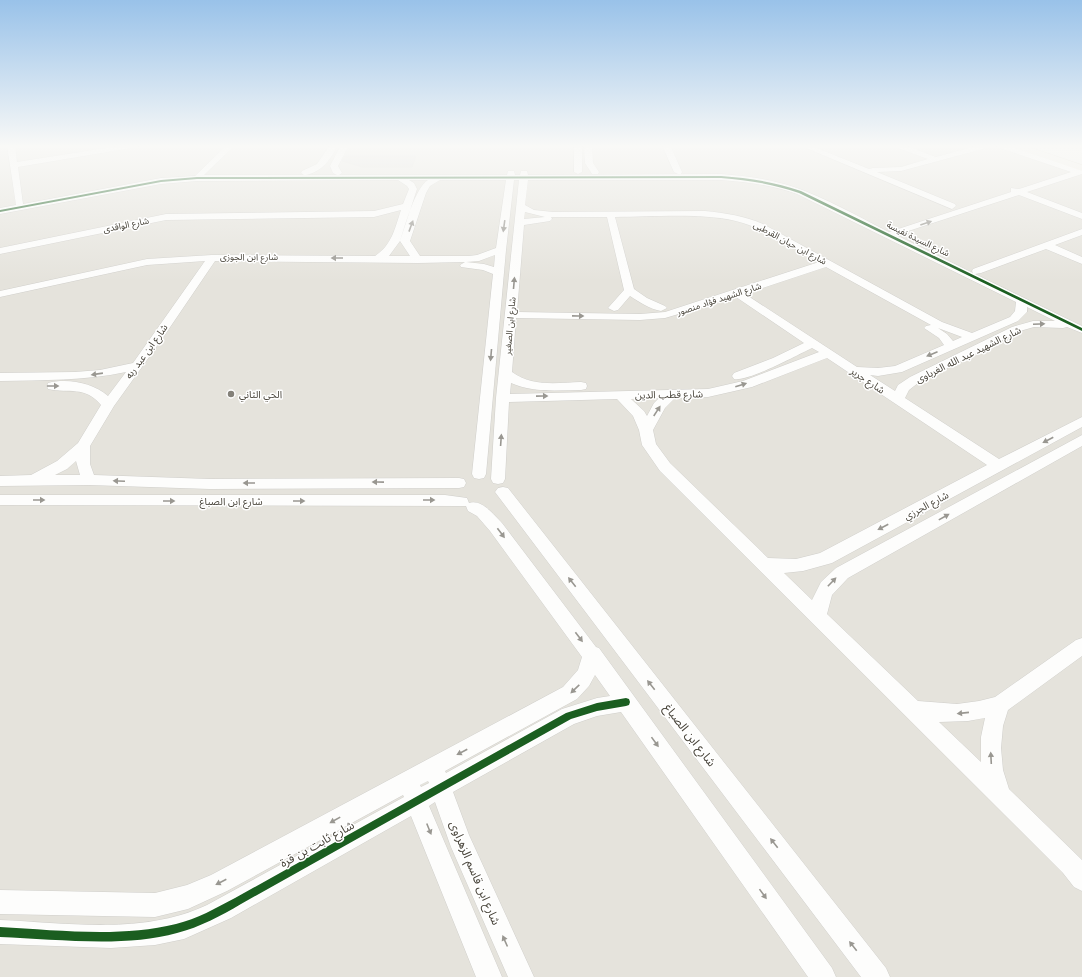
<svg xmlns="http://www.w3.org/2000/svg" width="1082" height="977" font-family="Poppins,'Noto Sans Arabic',sans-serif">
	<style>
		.residential { fill: #e5e3dc }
		.building { fill: #dcdad6; stroke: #dad8d3 }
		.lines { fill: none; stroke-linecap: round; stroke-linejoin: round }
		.minor-casing { stroke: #d0cfcb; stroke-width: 1 }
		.major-casing { stroke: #d2cebd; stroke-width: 1 }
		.minor { fill: #fdfdfc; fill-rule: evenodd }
		.major { fill: #f1eee6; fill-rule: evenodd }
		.cycleway-casing { stroke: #fff; stroke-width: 2 }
		.cycleway { fill: #1b5e20; fill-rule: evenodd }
		.oneway { fill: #999791 }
		.poi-dot { fill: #848179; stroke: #fff; stroke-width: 1.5 }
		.labels { text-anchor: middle; stroke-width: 3; stroke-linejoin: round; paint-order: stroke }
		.far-street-label { font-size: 9px; fill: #48443a; stroke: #fff }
		.street-label { font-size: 10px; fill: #48443a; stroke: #fff }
		.poi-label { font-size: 10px; fill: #48443a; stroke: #fff; text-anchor: start }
		.near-street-label { font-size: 12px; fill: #48443a; stroke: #fff }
	</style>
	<rect width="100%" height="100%" fill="#f2f1ed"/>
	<path class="residential" d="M0 145H1023L1082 165V977H0Z"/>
	<path class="building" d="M345 156H416L412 167H362L342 161Z"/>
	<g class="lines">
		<g class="minor-casing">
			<path id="minor" d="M7 145H15L17 162 125 145H141L137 147 18 167 23 204 161 178 195 176 227 145H235L204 175H304L301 173 302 171 317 164 330 145H338C330 160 323 171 306 175H337L333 173 330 166 341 145H349L338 166 342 173 339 175H507L508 171H514L515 175H520L521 171H527L528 175 721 174C746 176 770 179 794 187 824 197 859 217 889 232L1011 192V188L1019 189 1071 172 997 147 996 145H1006L1082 170V174L1027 192 1082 213V219L1019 195 896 235 973 273 972 271 973 269 1082 229V235L1055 245 1082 257V264L1046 249 981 273 975 274 1082 326V333L1067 327 1063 328 1034 327 1020 331 918 383 909 390 905 398 999 459 1082 417V427L832 563 803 571 784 573 812 600 821 582 836 568 1082 435V446L848 578 832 595 827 614 918 701 957 704 979 701 995 697 1076 640 1082 638V656L1008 710 1003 726 1001 748 1003 770 1009 789 1082 860V891L1074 887 1063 873 660 471 642 445 639 430 633 416 617 399 509 402 505 479 503 483 498 484 493 483 491 479 496 398 519 180H514L506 250 486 474 484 478 479 479 474 478 472 474 493 274 483 270 461 267 460 265 465 262 418 263 215 261 162 339 114 406 90 446V464L94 475 210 479 459 478 464 479 466 483 464 487 459 488 210 489 89 485 0 486V476L31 475 57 461 78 443 101 405C84 385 70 394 48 389L47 386 48 383C68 378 93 383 108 396L126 372C84 381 43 380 0 381V373L75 372 100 370 133 363 205 261 147 265 0 297V291L147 259 212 255 375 256C392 245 395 228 401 210L374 217 166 220 0 254V248L166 214 374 211 403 204 409 189 407 186 398 180 197 181 161 184 0 214V208L16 205ZM409 180H428C415 188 405 226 400 241L410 256H389L400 241 417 189 414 183ZM440 180H506L496 248 477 255 469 256H420L410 241 426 193 430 186ZM528 180H721C747 182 772 185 797 194L1016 302 1015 311 1010 317 972 333 942 322 763 224C745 216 725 213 705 211L553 212 534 210 525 205ZM525 212 545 217 524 219ZM551 217H607L624 290 608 308 614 311 618 310 630 296C639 302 650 309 661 311L667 308 665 306 647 298 634 289 615 217C653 217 708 212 743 223 769 231 794 249 819 262L665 312 640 314 517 312 524 225 550 221 552 219ZM495 255 494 267 484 264 466 262 479 261ZM826 267 931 325 926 326 924 328 939 338 944 345 895 366 878 368 857 367 745 294ZM736 297 804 343 773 358 734 373 732 376 734 379C748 382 797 355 812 348L819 352 743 381 708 389 510 394 511 383C533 393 557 390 581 390L586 389 587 386 586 383 581 382C557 383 532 387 512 372L516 318 640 320 665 318ZM1027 307 1055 321H1033L1012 327 910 377 898 385 895 391 870 375 878 376 902 372 1018 321 1027 312ZM938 328 962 337 953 341 947 334ZM827 358 987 465 820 553 796 559 768 558 670 463 656 444 653 430 665 408 675 398 708 397 752 387ZM659 398 654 403 647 416 644 411 631 399ZM76 461 80 475H55L67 469ZM985 718 981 737V762L939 722 968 721Z
				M574 145H582V172L578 174 574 172Z
				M584 145H592L593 163 599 172 598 174H592L585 163Z
				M662 145H670L682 172 681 174H678L674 172Z
				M799 145H809L869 169 873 168 901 167 928 159 895 147 894 145H904L936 157 980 145H991L990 147 901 171 877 172 955 204 956 206 952 209Z
				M503 487 508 488 886 968 890 977H861L498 496 495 492 498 488Z
				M0 495H445L467 498 469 503C482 499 494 515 502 523L596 647 599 648 832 968 836 977H808L621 712 597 716 574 724 453 792 469 835 534 977H508L451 847 435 802 429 806 502 977H476L411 816 231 918 184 939 155 945 111 948 0 944V920C68 923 144 935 207 905L404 797 403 795 227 891 188 909 155 917 0 914V890L155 893 187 885 211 875 563 687 578 670 582 657 490 531 477 516 468 511 466 506 0 505ZM595 675 610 696 597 698 562 709 446 773 445 771 577 699 589 686ZM428 781 429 783 421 787 420 785Z"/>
		</g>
		<g class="major-casing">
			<path id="major" d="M1010 145H1023L1082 165V171L1012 147Z"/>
		</g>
		<use href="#minor" class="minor"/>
		<use href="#major" class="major"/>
		<g class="cycleway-casing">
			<path id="cycleway" d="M721 176C749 178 775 182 801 191L1082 328V331L799 193C773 184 748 180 721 178L197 179 161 182 0 212V210L161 180 197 177Z
				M626 698 629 699 630 702 629 705 626 706 597 711 571 719 241 904C221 916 200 927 177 933 124 948 55 939 0 937V927C57 930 120 938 176 924 197 919 216 908 235 898L566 713 597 703Z"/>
		</g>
		<use href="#cycleway" class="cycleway"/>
	</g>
	<defs><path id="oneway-solid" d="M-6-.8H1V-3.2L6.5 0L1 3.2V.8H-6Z"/></defs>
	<g class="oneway">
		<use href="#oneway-solid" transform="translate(926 223) rotate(-19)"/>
		<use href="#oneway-solid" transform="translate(411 226) rotate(-70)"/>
		<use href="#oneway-solid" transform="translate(504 226) rotate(98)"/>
		<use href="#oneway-solid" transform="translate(337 258) rotate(-180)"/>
		<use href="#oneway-solid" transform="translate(514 283) rotate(-85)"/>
		<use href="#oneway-solid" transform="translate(578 316) rotate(1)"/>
		<use href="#oneway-solid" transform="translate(1039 324) rotate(-2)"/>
		<use href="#oneway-solid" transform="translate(932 354) rotate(157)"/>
		<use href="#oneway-solid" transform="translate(491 355) rotate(95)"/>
		<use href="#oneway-solid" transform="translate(97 374) rotate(172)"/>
		<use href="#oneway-solid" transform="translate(741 385) rotate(-18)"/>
		<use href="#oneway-solid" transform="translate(53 386)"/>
		<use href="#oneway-solid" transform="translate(542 396) rotate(-1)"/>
		<use href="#oneway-solid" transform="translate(657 411) rotate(-57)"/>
		<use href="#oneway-solid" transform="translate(501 440) rotate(-86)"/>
		<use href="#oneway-solid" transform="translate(1048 440) rotate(152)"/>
		<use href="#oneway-solid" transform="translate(119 481) rotate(-178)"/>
		<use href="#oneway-solid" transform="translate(378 482) rotate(-179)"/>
		<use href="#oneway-solid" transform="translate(249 483) rotate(180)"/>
		<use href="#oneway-solid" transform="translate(39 500)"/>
		<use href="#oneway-solid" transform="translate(429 500)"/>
		<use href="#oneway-solid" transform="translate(169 501)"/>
		<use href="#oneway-solid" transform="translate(299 501)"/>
		<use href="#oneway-solid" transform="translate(944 517) rotate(-29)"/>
		<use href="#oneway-solid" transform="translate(883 527) rotate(152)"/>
		<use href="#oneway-solid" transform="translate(501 533) rotate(53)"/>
		<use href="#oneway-solid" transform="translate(572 582) rotate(-128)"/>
		<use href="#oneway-solid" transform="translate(832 582) rotate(-46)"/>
		<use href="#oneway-solid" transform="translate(579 637) rotate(53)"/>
		<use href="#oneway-solid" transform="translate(651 685) rotate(-128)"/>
		<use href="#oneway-solid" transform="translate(575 689) rotate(136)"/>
		<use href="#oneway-solid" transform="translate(963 713) rotate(174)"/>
		<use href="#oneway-solid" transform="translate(655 742) rotate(54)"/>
		<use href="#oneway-solid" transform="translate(462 752) rotate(152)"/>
		<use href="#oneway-solid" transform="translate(991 758) rotate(-93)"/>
		<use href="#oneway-solid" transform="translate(335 820) rotate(151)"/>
		<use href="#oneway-solid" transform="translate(429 829) rotate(68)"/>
		<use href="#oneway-solid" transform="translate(774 843) rotate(-128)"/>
		<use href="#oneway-solid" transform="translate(221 882) rotate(153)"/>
		<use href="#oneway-solid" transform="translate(763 894) rotate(54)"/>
		<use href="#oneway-solid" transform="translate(505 941) rotate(-114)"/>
		<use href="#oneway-solid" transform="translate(853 946) rotate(-128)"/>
	</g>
	<linearGradient id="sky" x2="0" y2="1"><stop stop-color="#99c2e9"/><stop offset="0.52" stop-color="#f9f9f7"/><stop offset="1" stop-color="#f9f9f7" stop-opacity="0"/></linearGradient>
	<rect width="1082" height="281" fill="url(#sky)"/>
	<circle class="poi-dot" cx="231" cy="394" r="4"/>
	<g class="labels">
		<g class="far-street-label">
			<text transform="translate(126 225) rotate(-11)" y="3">شارع الواقدى</text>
			<text transform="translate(918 239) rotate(26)" y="3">شارع السيدة نفيسة</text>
			<text transform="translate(790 243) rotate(28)" y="3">شارع ابن حيان القرطبى</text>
			<text x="249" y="260">شارع ابن الجوزى</text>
			<text transform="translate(719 299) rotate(-18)" y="3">شارع الشهيد فؤاد منصور</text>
			<text transform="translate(510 326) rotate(-85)" y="3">شارع ابن الصغير</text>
		</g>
		<g class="street-label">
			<text transform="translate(146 351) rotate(-54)" y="4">شارع ابن عبد ربه</text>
			<text transform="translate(968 354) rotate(-26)" y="4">شارع الشهيد عبد الله الغرباوى</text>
			<text transform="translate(868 380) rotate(34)" y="4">شارع جرير</text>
			<text transform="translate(669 394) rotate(-1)" y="4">شارع قطب الدين</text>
			<text x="231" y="505">شارع ابن الصباغ</text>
			<text transform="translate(926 505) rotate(-28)" y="4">شارع الجرزي</text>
		</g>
		<g class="poi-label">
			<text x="239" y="398">الحي الثاني</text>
		</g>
		<g class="near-street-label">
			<text transform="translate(690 735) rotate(52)" y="4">شارع ابن الصباغ</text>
			<text transform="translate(317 844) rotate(-29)" y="4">شارع ثابت بن قرة</text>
			<text transform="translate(475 873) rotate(67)" y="4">شارع ابن قاسم الزهراوى</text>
		</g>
	</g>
</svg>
